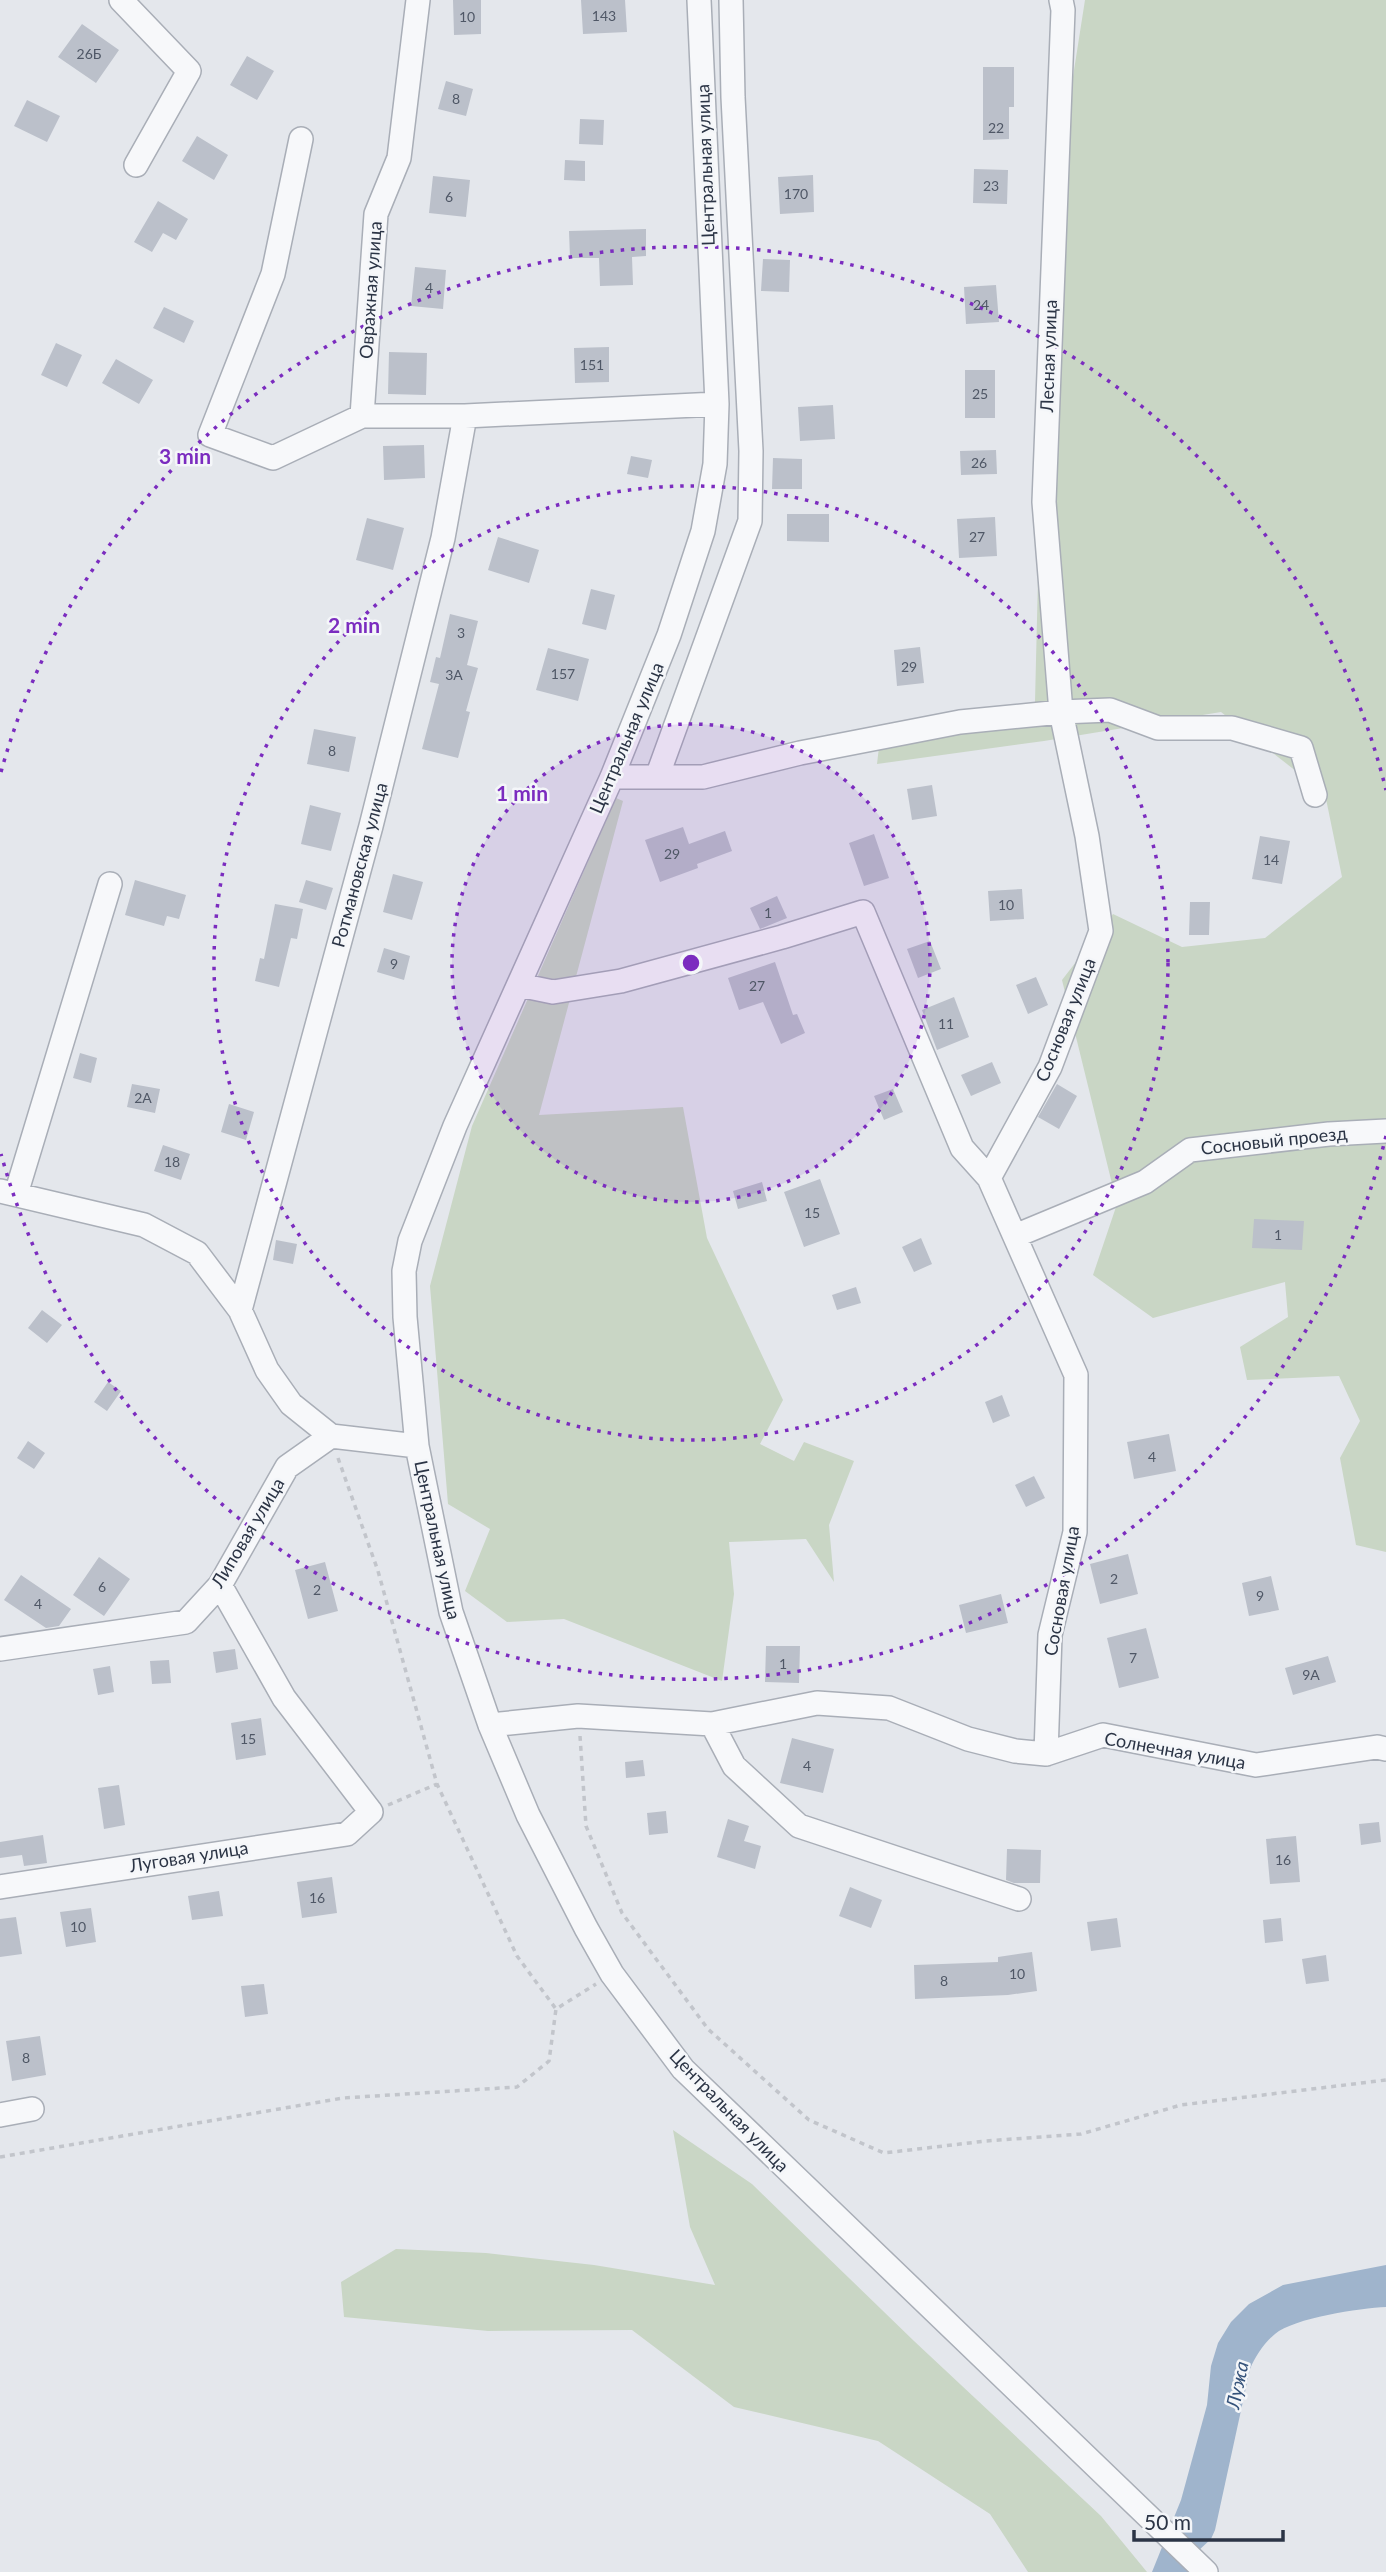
<svg xmlns="http://www.w3.org/2000/svg" width="1386" height="2572" font-family="Lato,sans-serif">
	<style>
		.green { fill: #c9d6c5 }
		.water { fill: #9fb4cc }
		.building { fill: #bbc0ca }
		.lines { fill: none; stroke-linecap: round; stroke-linejoin: round }
		.minor-casing { stroke: #a9aeb7; stroke-width: 26 }
		.path { stroke: #c2c5cb; stroke-width: 3.5; stroke-dasharray: 5 5; stroke-linecap: butt }
		.minor { stroke: #f7f8fa; stroke-width: 23 }
		.ring { fill: none; stroke: #7b2cbf; stroke-width: 3.5; stroke-dasharray: 3.5 7 }
		.labels { text-anchor: middle; stroke-width: 5; stroke-linejoin: round; paint-order: stroke }
		.number-label { font-size: 14px; fill: #4f5766 }
		.street-label { font-size: 18px; fill: #2b3445; stroke: #f4f6f9 }
		.water-label { font-size: 19px; font-style: italic; fill: #34527a; stroke: #f4f6f9 }
		.centre { fill: #7b2cbf; stroke: #f4f6f9; stroke-width: 3.5 }
		.ring-label { font-size: 21px; text-anchor: middle; font-weight: bold; fill: #7b2cbf; stroke: #f4f6f9; stroke-width: 5; stroke-linejoin: round; paint-order: stroke }
	</style>
	<rect width="100%" height="100%" fill="#e4e7ec"/>
	<path class="green" d="M1085 0H1386V1552L1356 1545 1340 1458 1360 1421 1339 1376 1247 1380 1240 1347 1288 1317 1285 1282 1153 1318 1093 1275 1117 1204 1062 980 1113 914 1182 947 1265 938 1342 877 1325 794 1221 712 1044 741 877 764 879 747 1035 702 1046 249Z
		M616 798 623 801 539 1115 683 1107 707 1238 783 1400 760 1444 794 1461 804 1442 854 1461 829 1525 834 1582 806 1539 729 1542 734 1594 722 1681 564 1619 507 1622 465 1591 490 1529 448 1504 430 1286 472 1126Z
		M673 2130 752 2184 914 2341 1101 2516 1147 2572H1028L990 2514 878 2441 734 2407 632 2330 488 2331 344 2317 341 2282 396 2249 486 2253 594 2265 715 2285 690 2227Z"/>
	<path class="water" d="M1386 2265V2307C1360 2308 1294 2318 1275 2334 1264 2343 1255 2357 1250 2369L1215 2530 1211 2539 1198 2551 1187 2572H1152L1181 2500 1207 2405 1211 2366 1218 2343 1231 2322 1249 2304 1283 2285Z"/>
	<path class="building" d="M453 0H481V34L454 35Z
		M581 0H625L627 32 583 34Z
		M82 24 119 50 96 83 58 57Z
		M247 56 274 71 257 100 230 85Z
		M983 67H1014V107H1009V139L983 140Z
		M446 81 473 89 466 116 438 109Z
		M27 100 60 116 47 142 14 126Z
		M580 119 604 120 603 145 579 144Z
		M197 136 228 155 214 180 182 161Z
		M565 160 585 161V181L564 180Z
		M974 169 1008 170 1007 204 973 203Z
		M813 175 814 212 780 214 778 177Z
		M433 176 470 180 466 217 429 213Z
		M158 201 188 219 176 240 163 233 152 252 134 242Z
		M646 229V256L632 257 633 285 600 286 599 258H570L569 231Z
		M763 259 790 260 789 292 761 291Z
		M415 267 446 270 443 309 411 306Z
		M996 285 999 322 966 324 964 287Z
		M164 307 194 321 184 343 153 328Z
		M56 343 82 355 67 387 41 375Z
		M609 347V382L575 383 574 348Z
		M389 352 427 353 426 395 388 394Z
		M116 359 153 380 139 404 102 383Z
		M965 370H995V418H965Z
		M833 405 835 439 800 441 798 407Z
		M424 445 425 478 384 480 383 446Z
		M996 450 997 474 961 475 960 451Z
		M631 456 652 460 648 478 627 474Z
		M773 458 802 459V489H772Z
		M787 514H829V542L787 541Z
		M995 517 997 556 959 558 957 519Z
		M367 518 404 528 393 570 356 560Z
		M498 537 539 550 529 583 488 570Z
		M591 589 615 595 606 630 582 624Z
		M450 614 478 621 467 665 478 668 466 711 470 712 458 758 422 749 439 684 430 682 436 657 440 658Z
		M920 647 924 683 897 686 894 650Z
		M548 648 589 659 578 701 536 690Z
		M314 729 356 737 349 772 307 764Z
		M932 785 937 816 912 820 907 789Z
		M310 805 341 813 331 851 301 844Z
		M683 827 689 844 725 831 732 851 697 864 698 868 660 882 645 840Z
		M874 834 889 878 864 886 849 843Z
		M1260 836 1290 841 1282 884 1252 879Z
		M393 874 423 882 412 920 383 912Z
		M135 880 186 895 179 919 167 916 164 926 125 915Z
		M306 880 333 888 326 910 299 902Z
		M1022 889 1024 919 990 921 988 891Z
		M777 896 787 918 760 929 750 908Z
		M1190 902H1210L1209 935H1189Z
		M275 904 303 909 297 939 291 938 279 987 255 981 260 958 264 959Z
		M930 941 941 969 918 978 907 949Z
		M384 948 410 956 404 980 377 972Z
		M775 962 793 1015 797 1014 805 1033 781 1044 763 1002 739 1010 728 978Z
		M1036 977 1048 1005 1028 1014 1016 985Z
		M954 997 969 1037 937 1050 922 1010Z
		M80 1053 97 1058 91 1083 73 1078Z
		M992 1062 1001 1083 971 1096 961 1075Z
		M132 1084 160 1089 155 1113 127 1107Z
		M1057 1084 1077 1096 1059 1129 1038 1117Z
		M893 1089 903 1112 884 1120 874 1096Z
		M229 1104 254 1112 246 1140 221 1132Z
		M163 1145 190 1154 181 1180 154 1171Z
		M820 1179 840 1234 804 1247 784 1192Z
		M762 1182 767 1201 738 1209 733 1191Z
		M1254 1219 1304 1221 1302 1250 1252 1248Z
		M921 1238 932 1264 914 1272 902 1247Z
		M276 1240 297 1244 293 1264 273 1260Z
		M856 1287 861 1303 837 1310 832 1295Z
		M42 1310 62 1325 47 1343 28 1328Z
		M108 1382 121 1391 107 1411 94 1402Z
		M1002 1395 1010 1416 993 1423 985 1402Z
		M1169 1434 1176 1471 1134 1479 1127 1442Z
		M28 1441 45 1453 34 1469 17 1458Z
		M1034 1476 1045 1498 1026 1507 1015 1485Z
		M1128 1554 1138 1594 1100 1604 1090 1564Z
		M99 1557 130 1579 104 1616 73 1595Z
		M325 1562 338 1611 308 1619 295 1570Z
		M21 1575 71 1609 59 1626 46 1628 4 1600Z
		M1271 1576 1279 1610 1249 1616 1242 1583Z
		M1001 1594 1008 1623 966 1633 959 1605Z
		M1146 1628 1159 1678 1119 1688 1107 1638Z
		M766 1646H800L799 1683 765 1682Z
		M235 1649 238 1669 216 1673 213 1652Z
		M1328 1656 1336 1682 1293 1695 1285 1668Z
		M169 1660 171 1683 152 1684 150 1661Z
		M110 1666 114 1692 98 1695 93 1669Z
		M261 1718 266 1755 236 1760 231 1723Z
		M792 1738 834 1749 823 1793 780 1783Z
		M643 1760 645 1776 626 1778 625 1762Z
		M119 1785 125 1825 104 1829 98 1788Z
		M666 1811 668 1833 649 1835 647 1813Z
		M728 1819 749 1826 744 1841 761 1846 755 1869 717 1857Z
		M1379 1822 1381 1842 1361 1845 1359 1824Z
		M43 1835 47 1863 24 1866 22 1855 0 1858V1842Z
		M1296 1836 1300 1882 1270 1884 1266 1839Z
		M1007 1849 1041 1850 1040 1883H1014L1006 1880Z
		M332 1877 337 1913 302 1918 297 1882Z
		M850 1887 882 1900 871 1928 839 1916Z
		M219 1891 223 1916 192 1920 188 1896Z
		M91 1908 96 1942 66 1947 60 1912Z
		M16 1917 22 1954 0 1957V1919Z
		M1117 1918 1121 1947 1091 1951 1087 1922Z
		M1281 1918 1283 1941 1265 1943 1263 1920Z
		M1032 1952 1037 1991 1008 1995 915 1999 914 1965 998 1962V1957Z
		M1326 1955 1329 1981 1306 1984 1302 1959Z
		M264 1984 268 2014 245 2017 241 1986Z
		M40 2036 46 2075 12 2081 6 2041Z"/>
	<g class="lines">
		<g class="minor-casing">
			<path id="minor" d="M121 0 189 71 136 165
				M699 0 717 404 715 464 703 531 669 635 612 777 455 1126 410 1241 404 1271 405 1317 417 1446 451 1612 490 1725 528 1815 586 1928 612 1974 683 2069 1206 2572
				M301 139 273 274 210 435 273 458 362 416H465L717 404
				M362 416 376 214 399 158 418 0
				M612 777H703L800 753 960 722 1061 712 1110 710 1158 728H1232L1301 748 1315 795
				M657 777 750 521 751 451 733 97 731 0
				M519 985 553 992 621 981 782 937 863 912 962 1148 989 1178
				M0 1191 144 1225 197 1253 240 1310 267 1370 291 1404 331 1436 417 1446
				M16 1194 110 884
				M1015 1236 1145 1182 1190 1150 1329 1134 1386 1131
				M240 1310 371 826 443 538 465 416
				M0 1649 186 1622 220 1585 287 1467 331 1436
				M712 1724 734 1766 799 1826 1019 1899
				M490 1725 578 1716 712 1724 817 1703 889 1708 968 1739 1015 1751 1046 1754 1103 1735 1256 1765 1377 1747 1386 1749
				M1046 1754 1050 1635 1075 1532 1076 1375 989 1178 1050 1067 1101 931 1087 836 1061 712 1044 502 1063 10 1061 0
				M0 1887 347 1834 371 1812 284 1698 220 1585
				M0 2115 32 2109"/>
		</g>
		<path class="path" d="M338 1458 378 1571 437 1784 517 1956 556 2009
			M580 1736 586 1826 622 1913 708 2029 809 2120 884 2153 986 2141 1081 2134 1181 2105 1386 2080
			M388 1805 437 1784
			M0 2157 343 2098 517 2087 549 2061 556 2009 596 1984"/>
		<use href="#minor" class="minor"/>
	</g>
	<circle cx="691" cy="963" r="239" fill="#7b2cbf" fill-opacity=".12"/>
	<g class="ring">
		<circle cx="691" cy="963" r="239"/>
		<circle cx="691" cy="963" r="477"/>
		<path d="M1386 1136A716 716 0 0 1 1 1154M1 772A716 716 0 0 1 1386 790"/>
	</g>
	<g class="labels">
		<g class="number-label">
			<text x="604" y="21">143</text>
			<text x="467" y="22">10</text>
			<text x="89" y="59">26Б</text>
			<text x="456" y="104">8</text>
			<text x="996" y="133">22</text>
			<text x="991" y="191">23</text>
			<text x="796" y="199">170</text>
			<text x="449" y="202">6</text>
			<text x="429" y="293">4</text>
			<text x="981" y="310">24</text>
			<text x="592" y="370">151</text>
			<text x="980" y="399">25</text>
			<text x="979" y="468">26</text>
			<text x="977" y="542">27</text>
			<text x="461" y="638">3</text>
			<text x="909" y="672">29</text>
			<text x="563" y="679">157</text>
			<text x="454" y="680">3А</text>
			<text x="332" y="756">8</text>
			<text x="672" y="859">29</text>
			<text x="1271" y="865">14</text>
			<text x="1006" y="910">10</text>
			<text x="768" y="918">1</text>
			<text x="394" y="969">9</text>
			<text x="757" y="991">27</text>
			<text x="946" y="1029">11</text>
			<text x="143" y="1103">2А</text>
			<text x="172" y="1167">18</text>
			<text x="812" y="1218">15</text>
			<text x="1278" y="1240">1</text>
			<text x="1152" y="1462">4</text>
			<text x="1114" y="1584">2</text>
			<text x="102" y="1592">6</text>
			<text x="317" y="1595">2</text>
			<text x="1260" y="1601">9</text>
			<text x="38" y="1609">4</text>
			<text x="1133" y="1663">7</text>
			<text x="783" y="1669">1</text>
			<text x="1311" y="1680">9А</text>
			<text x="248" y="1744">15</text>
			<text x="807" y="1771">4</text>
			<text x="1283" y="1865">16</text>
			<text x="317" y="1903">16</text>
			<text x="78" y="1932">10</text>
			<text x="1017" y="1979">10</text>
			<text x="944" y="1986">8</text>
			<text x="26" y="2063">8</text>
		</g>
		<g class="street-label">
			<text transform="translate(706 165) rotate(-92)" y="6">Центральная улица</text>
			<text transform="translate(371 290) rotate(-86)" y="6">Овражная улица</text>
			<text transform="translate(1049 356) rotate(-88)" y="6">Лесная улица</text>
			<text transform="translate(627 738) rotate(-67)" y="6">Центральная улица</text>
			<text transform="translate(360 865) rotate(-75)" y="6">Ротмановская улица</text>
			<text transform="translate(1066 1020) rotate(-68)" y="6">Сосновая улица</text>
			<text transform="translate(1274 1141) rotate(-6)" y="6">Сосновый проезд</text>
			<text transform="translate(248 1533) rotate(-59)" y="6">Липовая улица</text>
			<text transform="translate(437 1540) rotate(78)" y="6">Центральная улица</text>
			<text transform="translate(1062 1591) rotate(-80)" y="6">Сосновая улица</text>
			<text transform="translate(1175 1751) rotate(10)" y="6">Солнечная улица</text>
			<text transform="translate(189 1857) rotate(-9)" y="6">Луговая улица</text>
			<text transform="translate(729 2111) rotate(46)" y="6">Центральная улица</text>
		</g>
		<g class="water-label">
			<text transform="translate(1237 2385) rotate(-78)" y="7">Лужа</text>
		</g>
	</g>
	<circle cx="691" cy="963" r="10" class="centre"/>
	<g class="ring-label">
		<text x="185" y="464">3 min</text>
		<text x="354" y="633">2 min</text>
		<text x="522" y="801">1 min</text>
	</g>
	<path d="M1134 2530v10h149v-10" fill="none" stroke="#2b3445" stroke-width="3.5"/>
	<text x="1144" y="2530" font-size="21" fill="#2b3445" stroke="#f4f6f9" stroke-width="5" paint-order="stroke">50 m</text>
</svg>
